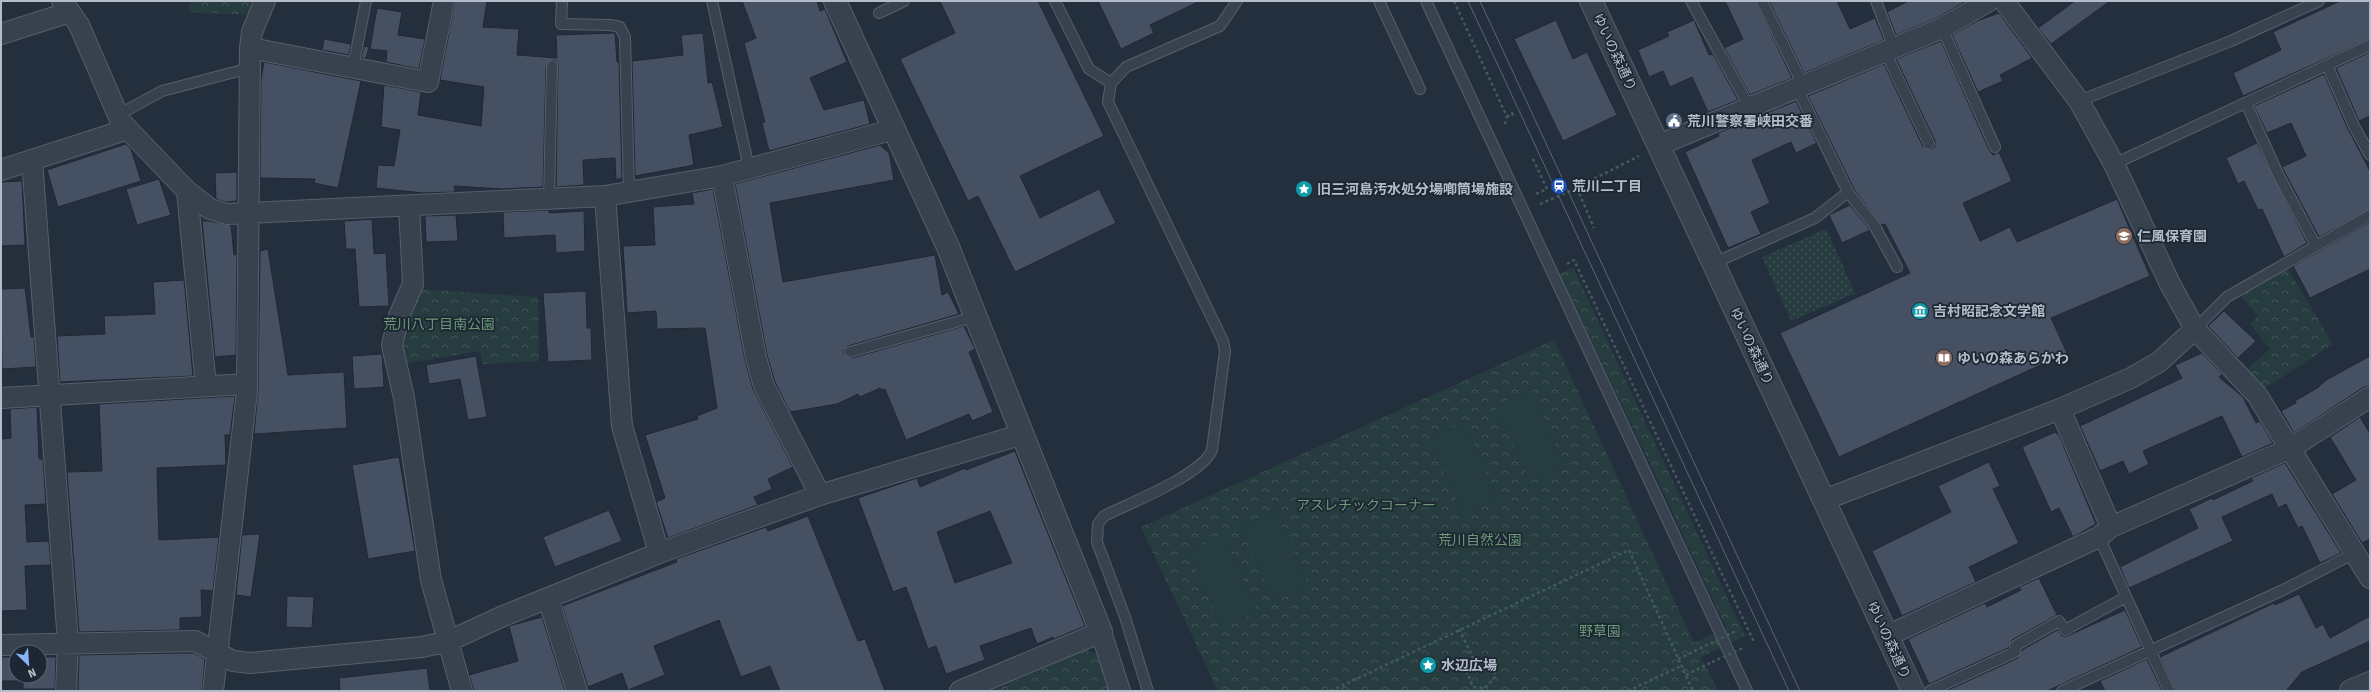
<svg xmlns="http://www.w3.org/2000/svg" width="2371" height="692" font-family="'Fira Sans','Noto Sans JP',sans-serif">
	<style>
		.grass { fill: url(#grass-dots) }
		.park { fill: url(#park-crowns) }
		.pitch { fill: #263c3f }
		.building { fill: #455162; stroke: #1f2835; fill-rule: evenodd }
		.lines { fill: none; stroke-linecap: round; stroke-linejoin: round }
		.service-casing { stroke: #565f6c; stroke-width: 12 }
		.minor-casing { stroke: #565f6c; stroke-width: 22 }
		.tertiary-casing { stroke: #565f6c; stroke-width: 24 }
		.path { stroke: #44595c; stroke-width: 2.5; stroke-dasharray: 3 3; stroke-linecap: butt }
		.service { stroke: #38414e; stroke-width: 10 }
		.minor { stroke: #38414e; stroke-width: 20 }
		.tertiary { stroke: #38414e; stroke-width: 22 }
		.tram { stroke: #5a6575; stroke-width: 1 }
		.path-bridge { stroke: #44595c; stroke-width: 2.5; stroke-dasharray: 3 3; stroke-linecap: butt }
		.labels { text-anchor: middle; stroke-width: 3.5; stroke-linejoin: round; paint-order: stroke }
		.street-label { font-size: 14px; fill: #b4bcc9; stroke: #1d2633 }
		.poi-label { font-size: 14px; font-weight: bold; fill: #b4bcc9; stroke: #1d2633; text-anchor: start }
		.park-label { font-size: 14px; fill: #6b9a76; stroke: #1d2633 }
	</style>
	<defs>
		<pattern id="grass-dots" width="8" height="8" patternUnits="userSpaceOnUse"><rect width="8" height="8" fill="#263c3f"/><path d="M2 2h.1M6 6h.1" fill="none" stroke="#435659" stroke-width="1.8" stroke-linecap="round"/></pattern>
		<pattern id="park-crowns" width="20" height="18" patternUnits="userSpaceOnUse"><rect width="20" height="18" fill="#263c3f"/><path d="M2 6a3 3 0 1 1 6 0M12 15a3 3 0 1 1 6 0" fill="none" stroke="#435659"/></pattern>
	</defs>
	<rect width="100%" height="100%" fill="#242f3e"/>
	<path class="grass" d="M1826 229 1855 293 1791 321 1762 257Z"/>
	<path class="park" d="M190 1H256L251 15 189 12Z
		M2286 266 2333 344 2261 391 2245 371 2270 349 2250 324 2258 316 2239 294Z
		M1573 267 1745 636 1701 657 1718 691H1218L1141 527 1554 340 1694 643 1726 628 1661 487 1559 274Z
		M417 289 538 297 539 361 483 364 480 351 402 364 398 345Z
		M1085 649 1098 654 1109 691H992Z"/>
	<path class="pitch" d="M1531 390 1565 466 1529 482 1495 405Z
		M1464 422 1499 499 1463 515 1429 438Z
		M1275 510 1309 586 1274 602 1240 526Z
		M1224 535 1258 612 1222 627 1188 551Z"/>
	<path class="building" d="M455 1H487L483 27 519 29 517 55 557 58 556 35 615 33 617 62H619L622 178 616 180 615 158 583 160 584 185 556 187 558 66 556 61 552 60 546 66 543 187 501 189 454 186 455 192 423 193 376 188 378 165 394 166 400 130 381 127 384 85 421 92 418 115 481 126 484 87 440 80Z
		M742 1H817L820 11 825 9 847 62 810 78 824 110 864 100 870 124 769 151 762 123 765 122 744 43 756 38Z
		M940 1H1038L1104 136 1020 176 1040 218 1099 189 1116 223 1015 272 978 196 968 201 900 59 955 33Z
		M1098 1H1200L1150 25 1154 33 1121 49Z
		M1725 1H1756L1792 78 1750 95 1724 48 1743 39Z
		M1769 1H1837L1850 29 1875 18 1884 40 1804 73Z
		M1908 1H1966L1937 18 1896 35 1887 12Z
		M2075 1H2110L2051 44 2038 28Z
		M2340 1H2370V39L2243 96 2233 73 2281 50 2273 32Z
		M377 8 402 12 398 35 425 39 419 69 386 62 387 51 370 49Z
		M1999 13 2032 58 2000 75 2003 81 1978 92 1952 35 1977 21Z
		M1556 20 1573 59 1587 52 1617 115 1563 141 1514 39Z
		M1694 20 1709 55 1713 54 1738 100 1708 112 1692 77 1670 87 1663 71 1649 77 1638 50 1669 36 1667 32Z
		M703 33 708 83 712 82 723 127 689 135 694 165 635 176 632 61 683 55 681 35Z
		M324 39 351 44 349 55 322 50Z
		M1941 41 1989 150 1993 155 1999 152 2012 181 1963 203 1980 241 2010 227 2017 242 2117 199 2150 276 2051 318 2067 353 1839 457 1780 333 1910 273 1885 224 1881 225 1854 189 1808 96 1884 64 1923 147 1931 150 1935 147V141L1896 59Z
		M364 46 369 47 366 58H361Z
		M2370 52V116L2359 121 2336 68Z
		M264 62 361 81 338 188 314 183 315 179 260 178 261 80Z
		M2324 74 2348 129 2370 171V209L2319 237 2282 167 2306 156 2291 123 2267 133 2254 106Z
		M1796 101 1817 143 1796 153 1791 142 1752 160 1770 203 1751 212 1761 234 1728 248 1685 152 1719 136 1718 133Z
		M2257 143 2307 243 2284 257 2262 209 2258 210 2244 181 2238 184 2226 158Z
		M126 144 131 149 141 181 58 207 47 170Z
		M880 145 889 153 894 180 770 203 783 282 935 255 942 295 948 292 959 314 848 346 844 350V354L852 358 964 326 975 349 969 352 993 412 972 421 969 414 906 440 885 389 882 390 880 388 860 397 858 394 837 404 790 412 775 382 767 355 735 184Z
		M237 172V201L225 202 216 199 215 173Z
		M159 179 171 215 137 225 126 189Z
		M22 181 25 245 1 246V182Z
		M713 189 745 360 753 389 793 467 768 479 772 489 754 497 758 505 668 538 656 502 665 498 645 435 698 419 697 416 717 408 712 375 705 328 657 329 656 311 627 313 623 246 655 245 653 207 694 204 692 193Z
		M1850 205 1870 230 1842 243 1829 215Z
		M549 210V213L584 211 585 251 556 253 555 235 504 238 503 212Z
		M456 215 458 241 426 242 425 216Z
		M372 219 374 254 386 253 389 306 359 307 355 249H346L344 221Z
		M202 221H209L231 225 234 255 237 254 236 355 215 357Z
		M2370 222V269L2310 298 2293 266Z
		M268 249 288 375 344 372 347 428 254 434 258 391 260 251Z
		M184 280 193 376 60 382 57 336 105 334 104 316 155 314 153 282Z
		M25 288 31 337H34L36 367 2 369 1 289Z
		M586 291 587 328H591L592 360 548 362 543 293Z
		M2224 311 2256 341 2238 358 2208 326Z
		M2202 353 2222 374 2219 377 2243 397 2256 423 2260 421 2273 443 2242 457 2222 416 2143 451 2149 464 2129 474 2123 461 2100 471 2080 426 2182 378 2175 365Z
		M382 354 384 387 354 389 352 356Z
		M476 356 487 417 468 420 460 379 429 384 426 365Z
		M2370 356V386L2364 387 2294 433 2281 411 2296 403 2295 401 2319 387V386L2328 379Z
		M235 396 230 435H225L226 465 157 468 159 540 219 537 213 591 201 590 202 617 180 618V630L79 632 67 472 102 471 99 404Z
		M37 407 39 459H43L46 504 25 505 27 542 49 541 51 565 25 566 27 610 1 611V439L11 438 10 409Z
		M2360 417 2370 434V539L2362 543 2332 494 2356 480 2330 437Z
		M2055 432 2059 435 2096 524 2073 537 2059 508 2051 512 2022 447Z
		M1015 451 1085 626 1054 639 1053 637 1037 644 1031 628 980 646 985 660 946 674 936 646 928 649 906 587 893 592 858 498 917 478 920 487 965 468 966 470ZM990 511 1012 563 955 583 937 532Z
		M399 457 415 551 368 559 352 465Z
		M1989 462 2000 486 1993 489 2019 543 1969 567 1976 582 1902 616 1872 551 1951 512 1938 486Z
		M2285 463 2341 553 2320 563 2302 526 2298 528 2286 504 2278 508 2272 494 2222 517 2233 541 2129 588 2120 567 2198 528 2189 509 2212 498 2213 500 2253 481 2251 478Z
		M609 510 622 541 555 567 543 537Z
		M808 516 858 641 865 639 885 691H780L770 666 741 677 719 620 654 646 665 675 628 690 622 673 588 687 562 606 677 562 676 559 766 527 768 531Z
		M260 534 251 597 236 595 242 535Z
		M2039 578 2057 615 2012 640 2008 648 1929 684 1908 639 1985 603 1987 607 2021 590 2019 587Z
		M2299 594 2316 628 2323 624 2330 638 2370 616V641L2302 672 2286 691H2175L2160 657 2274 603 2275 605Z
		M287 596 314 597 312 628 286 627Z
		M2125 610 2142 647 2047 691H1946L2018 658 2022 650 2057 630 2062 636H2067Z
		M542 617 565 691H474L469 675 518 661 509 626Z
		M181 653H194L205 659 202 691H79L78 689 79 655Z
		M1 657H16V676H40V657H56L55 689H23V681H1Z
		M2147 659 2162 691H2105L2100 681Z
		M427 668 430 691H340L339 678Z"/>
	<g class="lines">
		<g class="service-casing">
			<path id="service" d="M562 1 561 24 610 25 620 27 625 37 629 192
				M712 1 749 168
				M1055 1 1089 69 1111 83
				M1379 1 1420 89
				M1426 1 1747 691
				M1691 1 1750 108
				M1762 1 1803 85
				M1876 1 1894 48
				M879 13 904 1
				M1942 28 1995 147
				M1885 51 1929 144
				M2327 65 2354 126 2370 155
				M353 67 366 1
				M1797 88 1848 192 1874 225 1897 267
				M2079 101 2231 41 2319 1
				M2246 103 2278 174 2316 246
				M118 115 162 91 250 68
				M2114 164 2370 45
				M549 199 552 66
				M1714 263 1815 218 1848 192
				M2195 329 2227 297 2370 215
				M850 352 977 316
				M2099 537 2169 691
				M1148 691 1125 617 1097 542 1098 524 1104 516C1130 503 1202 475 1212 450L1225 351 1223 341 1108 102 1111 83 1126 67 1220 26 1237 1
				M1930 691 2015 652V646L2059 621 2065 630 2126 597
				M2062 691 2283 590 2353 554"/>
		</g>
		<g class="minor-casing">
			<path id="minor" d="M62 1 79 25 121 122 187 191 210 209 227 214 605 196 722 176 895 129
				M2004 1 2079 101 2114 164 2170 284 2195 329 2257 395 2370 578
				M1 34 70 12
				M250 48 428 82 444 1
				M1659 145 1942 28 1989 1
				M32 160 68 642 66 691
				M1 170 128 129
				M722 176 756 358 764 386 820 495
				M187 191 206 386
				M605 196 622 426 659 553
				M409 206 413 284 399 316 392 345 404 398 431 580 462 691
				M1 398 247 384
				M2060 409 2131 378 2159 362 2195 329
				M1824 500 2060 409 2111 527
				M548 598 577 691
				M1887 636 2099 537 2111 527 2291 448 2370 397
				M1 645 195 641 233 661 250 663 422 647 449 641 501 617 659 553 820 495 1023 434
				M213 691 247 391 250 48 252 32 265 1
				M960 691 1101 632 1120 691"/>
		</g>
		<g class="tertiary-casing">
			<path id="tertiary" d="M835 1 948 247 1101 632
				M1591 1 1913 691
				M2351 691 2370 683"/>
		</g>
		<path class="path" d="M1454 1 1507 117 1504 127
			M1507 117 1512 113 1514 118
			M1533 159 1547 189 1536 194
			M1577 188 1594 228
			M1540 204 1570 191 1639 156
			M1567 264 1574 260 1754 642
			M1459 629 1474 660 1466 670 1473 687 1485 688 1496 676 1490 662 1474 660
			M1686 675 1712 662
			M1331 691 1629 550 1693 691
			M1628 691 1681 666"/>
		<use href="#service" class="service"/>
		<use href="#minor" class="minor"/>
		<use href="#tertiary" class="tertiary"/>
		<path class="tram" d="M1468 1 1789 691
			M1480 1 1800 691"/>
		<path class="path-bridge" d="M1678 659 1736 631
			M1712 662 1743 648"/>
	</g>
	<defs>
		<g id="civic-disc" transform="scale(0.9)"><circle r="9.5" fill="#5c6f8a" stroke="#1d2633"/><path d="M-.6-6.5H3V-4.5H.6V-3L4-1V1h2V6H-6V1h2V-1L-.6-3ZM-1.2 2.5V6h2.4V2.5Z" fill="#fff"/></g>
		<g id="station-disc" transform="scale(0.9)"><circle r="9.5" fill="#1a4fb4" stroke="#1d2633"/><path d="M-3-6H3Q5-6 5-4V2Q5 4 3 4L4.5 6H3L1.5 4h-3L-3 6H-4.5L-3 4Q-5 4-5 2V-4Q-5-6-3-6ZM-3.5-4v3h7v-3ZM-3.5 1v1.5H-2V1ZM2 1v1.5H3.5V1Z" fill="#fff"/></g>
		<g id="sight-disc" transform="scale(0.9)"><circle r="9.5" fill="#0f9aa8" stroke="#1d2633"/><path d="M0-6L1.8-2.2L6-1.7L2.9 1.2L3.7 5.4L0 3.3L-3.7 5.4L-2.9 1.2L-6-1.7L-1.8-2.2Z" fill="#fff"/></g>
		<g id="school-disc" transform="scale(0.9)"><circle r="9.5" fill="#8d6e63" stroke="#1d2633"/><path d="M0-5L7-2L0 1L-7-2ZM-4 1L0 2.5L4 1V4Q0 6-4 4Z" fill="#fff"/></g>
		<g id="museum-disc" transform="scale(0.9)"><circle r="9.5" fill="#0f9aa8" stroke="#1d2633"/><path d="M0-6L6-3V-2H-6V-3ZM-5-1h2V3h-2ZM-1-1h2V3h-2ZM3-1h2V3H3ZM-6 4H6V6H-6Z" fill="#fff"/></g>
		<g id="library-disc" transform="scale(0.9)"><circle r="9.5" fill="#8d6e63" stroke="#1d2633"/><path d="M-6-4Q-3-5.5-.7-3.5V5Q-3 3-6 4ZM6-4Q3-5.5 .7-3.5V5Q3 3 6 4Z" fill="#fff"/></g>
	</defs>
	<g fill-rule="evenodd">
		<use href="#civic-disc" x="1674" y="121"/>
		<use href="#station-disc" x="1559" y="186"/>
		<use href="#sight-disc" x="1304" y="189"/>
		<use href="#school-disc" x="2124" y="236"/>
		<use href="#museum-disc" x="1920" y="311"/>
		<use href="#library-disc" x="1944" y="358"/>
		<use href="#sight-disc" x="1428" y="665"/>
	</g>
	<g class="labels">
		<g class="street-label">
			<text transform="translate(1615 52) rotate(65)" y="5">ゆいの森通り</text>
			<text transform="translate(1752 346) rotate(65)" y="5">ゆいの森通り</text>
			<text transform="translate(1889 640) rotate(65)" y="5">ゆいの森通り</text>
		</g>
		<g class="poi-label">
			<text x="1687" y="126">荒川警察署峡田交番</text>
			<text x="1572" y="191">荒川二丁目</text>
			<text x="1317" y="194">旧三河島汚水処分場喞筒場施設</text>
			<text x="2137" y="241">仁風保育園</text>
			<text x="1933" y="316">吉村昭記念文学館</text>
			<text x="1957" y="363">ゆいの森あらかわ</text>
			<text x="1441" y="670">水辺広場</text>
		</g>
		<g class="park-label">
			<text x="439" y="329">荒川八丁目南公園</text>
			<text x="1366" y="510">アスレチックコーナー</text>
			<text x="1480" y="545">荒川自然公園</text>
			<text x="1600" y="636">野草園</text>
		</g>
	</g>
	<rect width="2371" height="692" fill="none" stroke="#b4bcc9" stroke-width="4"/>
	<g transform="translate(28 664) rotate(155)"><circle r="19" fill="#1d2633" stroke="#59626f"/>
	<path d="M0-3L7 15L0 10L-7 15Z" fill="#8ab4f8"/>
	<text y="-6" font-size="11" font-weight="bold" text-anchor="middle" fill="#b4bcc9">N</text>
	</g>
</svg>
